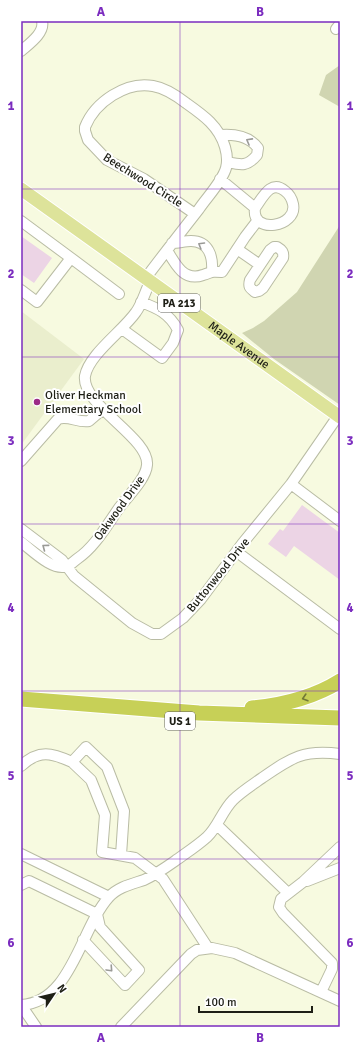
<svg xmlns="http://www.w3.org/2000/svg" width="361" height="1048" font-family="Signika,sans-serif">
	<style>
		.built { fill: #eaeecd }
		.green { fill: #d0d5b1 }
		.building { fill: #ecd4e5 }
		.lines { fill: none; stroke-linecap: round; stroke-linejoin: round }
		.minor-casing { stroke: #b9bca4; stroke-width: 12 }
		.major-casing { stroke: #fff; stroke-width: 15 }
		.highway-casing { stroke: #fff; stroke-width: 17 }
		.minor { stroke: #fff; stroke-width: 10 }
		.major { stroke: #dde39a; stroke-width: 13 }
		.highway { stroke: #c7d057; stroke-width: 15 }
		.oneway { stroke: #9a9a96 }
		.oneway2 { stroke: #727836 }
		.grid { fill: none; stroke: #7b2cbf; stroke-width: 1; stroke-opacity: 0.55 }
		.poi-dot { fill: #9c2a87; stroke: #fff; stroke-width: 1.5 }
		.labels { text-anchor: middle; stroke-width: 4; stroke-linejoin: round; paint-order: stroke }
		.shield { fill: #fff; stroke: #62625c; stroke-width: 1 }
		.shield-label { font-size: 11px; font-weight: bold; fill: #1e1f16 }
		.street-label { font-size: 12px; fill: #1e1f16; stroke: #fff }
		.poi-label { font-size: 12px; fill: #1e1f16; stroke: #fff; text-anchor: start }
		.neatline { fill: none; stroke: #7b2cbf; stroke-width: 1.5 }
		.grid-label { font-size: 13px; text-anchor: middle; font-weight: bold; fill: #7b2cbf }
	</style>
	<rect width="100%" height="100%" fill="#f7fae0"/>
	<path class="built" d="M21 311 84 359 21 445Z"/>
	<path class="green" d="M340 65V107L319 95 326 75Z
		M340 225V405L274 359 242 333 253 328 264 321 297 292Z"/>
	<path class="building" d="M21 236 52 258 34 283 21 274Z
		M302 505 340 533V580L294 546 286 557 268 544 280 529 283 531Z"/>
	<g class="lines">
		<g class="minor-casing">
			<path id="minor" d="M336 29 340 24
				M21 51C29 44 45 33 42 21
				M221 135C235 134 249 136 258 148L257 155C247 167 241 165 227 162
				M220 179 255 208C251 235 298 227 293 204 292 199 289 194 285 191 271 179 263 197 255 208
				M21 221 71 258
				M172 243C178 243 185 241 191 241 209 241 213 257 212 271
				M274 247H277C282 250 284 252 283 258L263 288 259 291 255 292C250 288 248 287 250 280L270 250Z
				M237 249 260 265
				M167 250C175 264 184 282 203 275 213 272 210 271 222 272L245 237 258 220
				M145 279C163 255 181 232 199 209 207 197 222 182 226 168 228 161 227 154 225 147 219 126 203 115 186 103 177 96 165 88 153 86 126 81 95 102 85 127V131L88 140 107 160 144 179 195 214
				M21 290 37 302 71 258 119 294
				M122 329 162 358 173 343 178 330C169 313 157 308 141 302
				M21 461 58 419C68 415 78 423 89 421L103 409
				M291 484 340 521
				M21 529 62 560 74 576 132 623 152 634H161L183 618 201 599 242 544 291 484 338 416
				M21 542C32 550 53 572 67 566 71 565 74 561 77 559 95 547 107 525 119 508 127 497 146 479 147 465 150 438 81 405 85 376 89 354 123 331 136 312 142 304 145 292 150 282
				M237 552 340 629
				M21 766C39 749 52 753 72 762
				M217 825 288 893
				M21 854 109 897
				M121 855 124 811 107 767 86 747 72 762 91 780 105 815 102 852 135 858 163 879 208 948
				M307 881 340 868
				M21 885 29 881 97 914
				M83 940 125 985 139 970 100 927 97 914
				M321 992 332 969V963L283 913 279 907 281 899 303 882 340 847
				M21 1005C72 1002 80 929 109 897 118 887 132 884 144 880 155 875 165 868 175 861 186 853 197 846 207 837 218 827 222 811 233 800 241 792 252 785 262 778 291 758 303 749 340 754
				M21 1005 36 1027
				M121 1027 191 954 197 950 212 948 235 953 340 1001"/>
		</g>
		<g class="major-casing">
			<g id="major">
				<path id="s1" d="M21 189 340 417"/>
			</g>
		</g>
		<g class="highway-casing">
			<path id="highway" d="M21 699 199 713 340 718
				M252 708C283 705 313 698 340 681"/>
		</g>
		<use href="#minor" class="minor"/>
		<use href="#major" class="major"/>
		<use href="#highway" class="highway"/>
	</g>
	<defs><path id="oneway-chevron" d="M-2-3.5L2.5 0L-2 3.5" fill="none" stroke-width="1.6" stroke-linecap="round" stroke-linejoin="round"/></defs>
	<g class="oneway">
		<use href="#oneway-chevron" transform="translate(249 141) rotate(-151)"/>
		<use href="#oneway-chevron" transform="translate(201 245) rotate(-149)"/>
		<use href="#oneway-chevron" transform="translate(45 547) rotate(-143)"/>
		<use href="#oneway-chevron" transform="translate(110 969) rotate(47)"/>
	</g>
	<use class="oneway2" href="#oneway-chevron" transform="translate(305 698) rotate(163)"/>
	<path class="grid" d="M180 21V1027M21 189H340M21 357H340M21 524H340M21 691H340M21 859H340"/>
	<circle class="poi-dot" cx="37" cy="402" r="4"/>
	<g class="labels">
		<g class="shield">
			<rect x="158" y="294" width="42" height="18" rx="3"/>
			<rect x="165" y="712" width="30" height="18" rx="3"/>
		</g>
		<g class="shield-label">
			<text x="179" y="307">PA 213</text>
			<text x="180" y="725">US 1</text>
		</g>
		<g class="street-label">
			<text transform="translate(143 180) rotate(32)" y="4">Beechwood Circle</text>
			<text dy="4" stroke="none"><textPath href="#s1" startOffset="268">Maple Avenue</textPath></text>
			<text transform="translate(119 508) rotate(-54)" y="4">Oakwood Drive</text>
			<text transform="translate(218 575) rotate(-51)" y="4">Buttonwood Drive</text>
		</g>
		<g class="poi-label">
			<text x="45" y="399">Oliver Heckman<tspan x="45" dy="14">Elementary School</tspan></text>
		</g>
	</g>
	<rect width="361" height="1048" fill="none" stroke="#ffffff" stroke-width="44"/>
	<g transform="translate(54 994) rotate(55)" stroke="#ffffff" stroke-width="3" paint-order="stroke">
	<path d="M0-3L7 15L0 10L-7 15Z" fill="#1e1f16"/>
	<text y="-6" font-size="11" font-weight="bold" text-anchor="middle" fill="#1e1f16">N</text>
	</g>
	<path d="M199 1006v6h113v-6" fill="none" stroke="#1e1f16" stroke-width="2"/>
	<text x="205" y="1006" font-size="12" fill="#1e1f16" stroke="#ffffff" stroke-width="3" paint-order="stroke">100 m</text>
	<rect x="22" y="22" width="317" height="1004" class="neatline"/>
	<g class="grid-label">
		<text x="101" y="16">A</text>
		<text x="260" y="16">B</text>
		<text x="11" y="110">1</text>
		<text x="350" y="110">1</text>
		<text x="11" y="278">2</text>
		<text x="350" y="278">2</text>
		<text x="11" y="445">3</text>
		<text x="350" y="445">3</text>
		<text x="11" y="612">4</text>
		<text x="350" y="612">4</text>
		<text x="11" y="780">5</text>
		<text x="350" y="780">5</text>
		<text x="11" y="947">6</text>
		<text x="350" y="947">6</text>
		<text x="101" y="1042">A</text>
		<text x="260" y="1042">B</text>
	</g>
</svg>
